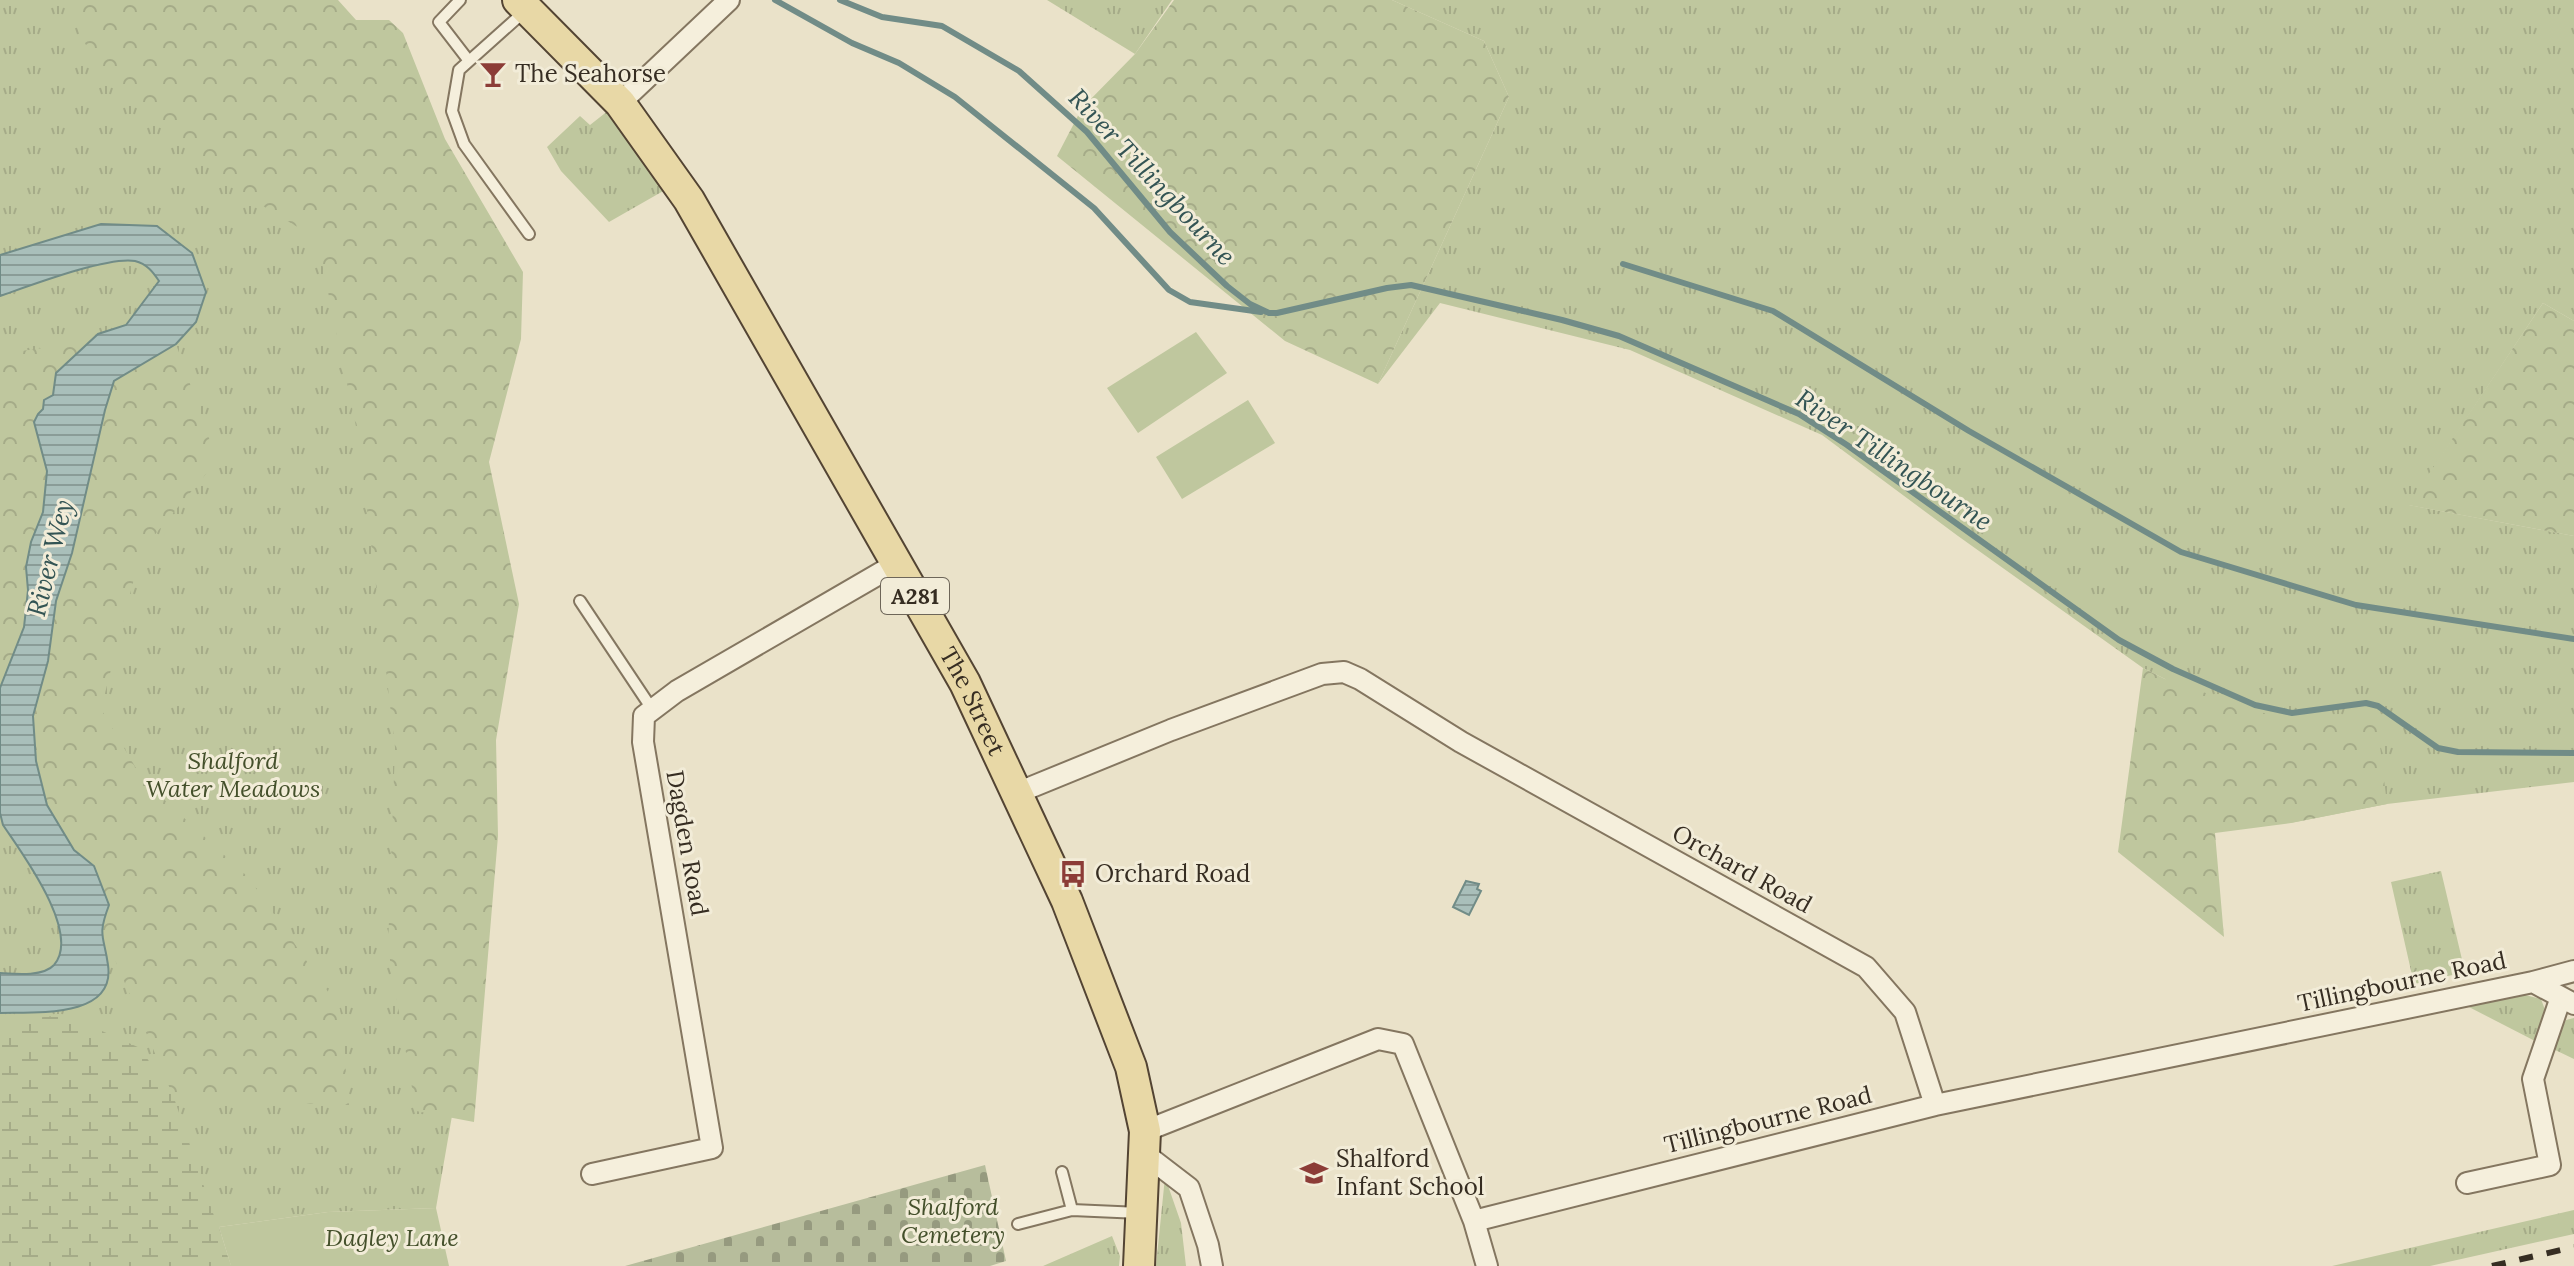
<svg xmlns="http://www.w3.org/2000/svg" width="2574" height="1266" font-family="Lora,serif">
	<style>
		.grass { fill: url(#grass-tufts) }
		.forest { fill: url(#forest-crowns) }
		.wetland { fill: url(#wetland-marsh) }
		.cemetery { fill: url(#cemetery-stones) }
		.garden { fill: #bfc79e }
		.water { fill: url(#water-rules); stroke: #718c87; stroke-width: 2 }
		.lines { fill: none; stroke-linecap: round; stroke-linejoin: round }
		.stream { stroke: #718c87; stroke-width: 6 }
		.service-casing { stroke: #847660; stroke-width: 14 }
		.minor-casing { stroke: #847660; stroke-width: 24 }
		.primary-casing { stroke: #534433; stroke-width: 34 }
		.service { stroke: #f5efdc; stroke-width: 10 }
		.minor { stroke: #f5efdc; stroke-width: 20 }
		.primary { stroke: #e8d8a6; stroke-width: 30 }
		.rail { stroke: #362d22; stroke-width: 6; stroke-dasharray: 14 14; stroke-linecap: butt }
		.labels { text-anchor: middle; stroke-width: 6; stroke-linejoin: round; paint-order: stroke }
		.shield { fill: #f2ecd8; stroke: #6e6659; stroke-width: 2 }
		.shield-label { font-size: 22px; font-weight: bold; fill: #362d22 }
		.poi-label { font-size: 24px; fill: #362d22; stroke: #f2ecd8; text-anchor: start }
		.street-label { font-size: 24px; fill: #362d22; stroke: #f2ecd8 }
		.park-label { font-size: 24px; font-style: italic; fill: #44502b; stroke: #f2ecd8 }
		.water-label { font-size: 26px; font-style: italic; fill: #335454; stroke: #f2ecd8 }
	</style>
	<defs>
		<pattern id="grass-tufts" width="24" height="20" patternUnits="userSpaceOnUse" patternTransform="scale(2)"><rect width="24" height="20" fill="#bfc79e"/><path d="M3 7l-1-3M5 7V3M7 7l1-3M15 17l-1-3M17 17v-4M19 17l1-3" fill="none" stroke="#a5ab88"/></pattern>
		<pattern id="forest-crowns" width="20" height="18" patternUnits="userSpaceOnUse" patternTransform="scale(2)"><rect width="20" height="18" fill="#bfc79e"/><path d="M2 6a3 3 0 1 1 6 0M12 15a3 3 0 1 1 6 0" fill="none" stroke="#a5ab88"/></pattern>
		<pattern id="wetland-marsh" width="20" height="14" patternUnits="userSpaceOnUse" patternTransform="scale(2)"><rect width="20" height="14" fill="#bfc79e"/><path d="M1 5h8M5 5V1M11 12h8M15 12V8" fill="none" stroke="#a5ab88"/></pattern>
		<pattern id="cemetery-stones" width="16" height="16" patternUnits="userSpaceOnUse" patternTransform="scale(2)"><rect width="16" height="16" fill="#b7bd9c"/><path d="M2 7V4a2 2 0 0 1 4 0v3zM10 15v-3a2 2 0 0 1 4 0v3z" fill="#969a7f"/></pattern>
		<pattern id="water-rules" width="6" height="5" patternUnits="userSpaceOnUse" patternTransform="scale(2)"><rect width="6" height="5" fill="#a9bfba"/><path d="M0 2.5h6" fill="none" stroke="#8a9c97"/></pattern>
	</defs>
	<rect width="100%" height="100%" fill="#eae2c9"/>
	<path class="grass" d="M0 0H179L363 223 453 1110 436 1208 328 1212 219 1227 231 1266H0Z
		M1047 0H1172L1135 54Z
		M1392 0H2574V321L2543 303 2409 505 2574 536V782L2387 804 2290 823 2165 679 2143 668 1958 536 1822 435 1630 350 1440 303 1378 384 1509 97 1484 41Z
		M609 110 665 190 609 222 561 171 547 147 580 116 590 125Z
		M2441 871 2465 972 2414 984 2391 882Z
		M2521 994 2541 999 2548 1018 2537 1042 2467 1006Z
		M2574 1018V1059L2551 1048 2566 1020Z
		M1165 1177 1181 1223 1186 1266H1156Z
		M2574 1210V1234L2430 1266H2332Z
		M1112 1236 1120 1256 1119 1266H1043Z"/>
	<path class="forest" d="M64 0H338L356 20H389L403 33 445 139 523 272 521 339 489 462 519 604 496 740 498 836 474 1122 416 1111 388 948 395 747 359 441 317 239 240 192 102 78Z
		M1174 0H1392L1484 41 1509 97 1378 384 1285 341 1057 156 1082 108 1135 54Z
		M2543 303 2574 321V536L2408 505Z
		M98 334 56 373 53 396 34 422 47 471 43 512 31 542 26 567 28 590 24 627 0 688V354L43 348Z
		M176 344 217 461 141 551 101 709 143 780 248 877 340 1009 349 1105 174 1098 101 927 109 905 94 867 74 850 47 805 36 761 33 716 48 661 56 601 72 553 105 410 114 381Z
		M2143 668 2165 679 2284 720 2376 713 2387 804 2291 823 2215 833 2224 937 2118 852Z"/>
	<path class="wetland" d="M66 1015 140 1048 174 1098 231 1266H0V1021Z"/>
	<path class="cemetery" d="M985 1165 1006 1261 990 1266H625Z"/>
	<path class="garden" d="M1196 332 1227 373 1138 433 1107 388Z
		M1248 400 1275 443 1182 499 1156 457Z
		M436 1208 449 1266H231L219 1227 328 1212Z"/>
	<path class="water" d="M101 224 157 226 192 253 206 292 196 322 176 344 114 381 105 410 72 553 56 601 48 661 33 716 36 761 47 805 74 850 94 866 109 905C97 937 104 935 108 965 116 1019 34 1012 0 1013V973C15 974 43 977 54 965 82 933 21 852 3 825L0 813V688L24 627 28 590 26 567 31 542 43 512 47 471 34 422 38 414 43 409 44 400 53 395 56 373 98 334 126 325 159 281C153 272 147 264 135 261 108 256 29 286 0 296V255Z
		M1466 881 1479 884 1477 889 1481 891 1469 915 1453 907Z"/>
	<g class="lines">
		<path class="stream" d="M775 0 852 43 899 63 955 97 1094 208 1169 290 1190 302 1261 312
			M840 0 882 17 942 26 1019 71 1087 132 1170 232 1227 286 1250 304 1269 313H1277L1387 288 1411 285 1562 320 1619 336 1799 414 1847 445 2119 640 2173 669 2255 705 2292 713 2366 703 2378 706 2438 748 2458 752 2574 753
			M1623 264 1773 311 1969 431 2181 552 2356 605 2574 639"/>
		<g class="service-casing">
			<path id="service" d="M460 0 439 22 469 61
				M525 11 459 70 452 111 464 144 529 234
				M580 601 652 709
				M1062 1172 1072 1210 1140 1213
				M1018 1224 1072 1210"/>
		</g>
		<g class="minor-casing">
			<path id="minor" d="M620 103 729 0
				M1017 793 1171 730 1322 674 1344 672 1360 679 1461 742 1866 967 1905 1012 1935 1105
				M2574 971 2533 982 2574 1004
				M1145 1131 1378 1039 1403 1044 1474 1221 1935 1105 2533 982
				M1146 1155 1189 1188 1208 1245 1212 1266
				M592 1174 712 1148 643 742 644 716 677 691 896 564
				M2467 1183 2550 1165 2533 1079 2561 997
				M1474 1221 1487 1266"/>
		</g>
		<g class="primary-casing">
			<g id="primary">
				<path id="s1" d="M518 0 620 103 689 200 965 683 1067 901 1131 1067 1145 1131 1139 1266"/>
			</g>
		</g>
		<use href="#service" class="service"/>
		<use href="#minor" class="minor"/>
		<use href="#primary" class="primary"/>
		<path class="rail" d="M2492 1266 2574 1247"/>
	</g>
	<defs>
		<g id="bar-bare" transform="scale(2.16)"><path d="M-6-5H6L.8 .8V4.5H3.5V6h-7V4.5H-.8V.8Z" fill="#8c3c37" stroke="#f2ecd8" stroke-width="2.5" paint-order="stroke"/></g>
		<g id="bus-bare" transform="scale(2.16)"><path d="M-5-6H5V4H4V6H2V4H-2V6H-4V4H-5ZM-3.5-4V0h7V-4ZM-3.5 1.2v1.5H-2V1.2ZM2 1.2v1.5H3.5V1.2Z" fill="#8c3c37" stroke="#f2ecd8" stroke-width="2.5" paint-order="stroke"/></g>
		<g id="school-bare" transform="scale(2.16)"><path d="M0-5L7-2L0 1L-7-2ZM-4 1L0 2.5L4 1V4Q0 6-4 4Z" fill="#8c3c37" stroke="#f2ecd8" stroke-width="2.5" paint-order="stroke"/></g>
	</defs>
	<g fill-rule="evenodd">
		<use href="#bar-bare" x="493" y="74"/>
		<use href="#bus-bare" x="1073" y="874"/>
		<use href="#school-bare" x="1314" y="1173"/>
	</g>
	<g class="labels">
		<rect class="shield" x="881" y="578" width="68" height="36" rx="6"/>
		<g class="shield-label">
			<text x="915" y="604">A281</text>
		</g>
		<g class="poi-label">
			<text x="515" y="82">The Seahorse</text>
			<text x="1095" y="882">Orchard Road</text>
			<text x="1336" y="1167">Shalford<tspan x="1336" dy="28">Infant School</tspan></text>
		</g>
		<g class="street-label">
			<text dy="8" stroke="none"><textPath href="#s1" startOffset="840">The Street</textPath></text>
			<text transform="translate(687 843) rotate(80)" y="8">Dagden Road</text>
			<text transform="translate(1742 869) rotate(29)" y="8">Orchard Road</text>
			<text transform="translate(2402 982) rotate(-12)" y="8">Tillingbourne Road</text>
			<text transform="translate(1768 1120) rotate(-14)" y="8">Tillingbourne Road</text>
		</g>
		<g class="park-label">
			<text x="233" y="769">Shalford<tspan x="233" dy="28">Water Meadows</tspan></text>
			<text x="953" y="1215">Shalford<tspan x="953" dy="28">Cemetery</tspan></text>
			<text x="392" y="1246">Dagley Lane</text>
		</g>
		<g class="water-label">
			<text transform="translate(1152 177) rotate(47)" y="9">River Tillingbourne</text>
			<text transform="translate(1894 460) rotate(34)" y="9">River Tillingbourne</text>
			<text transform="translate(50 558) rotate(-76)" y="9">River Wey</text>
		</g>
	</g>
</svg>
